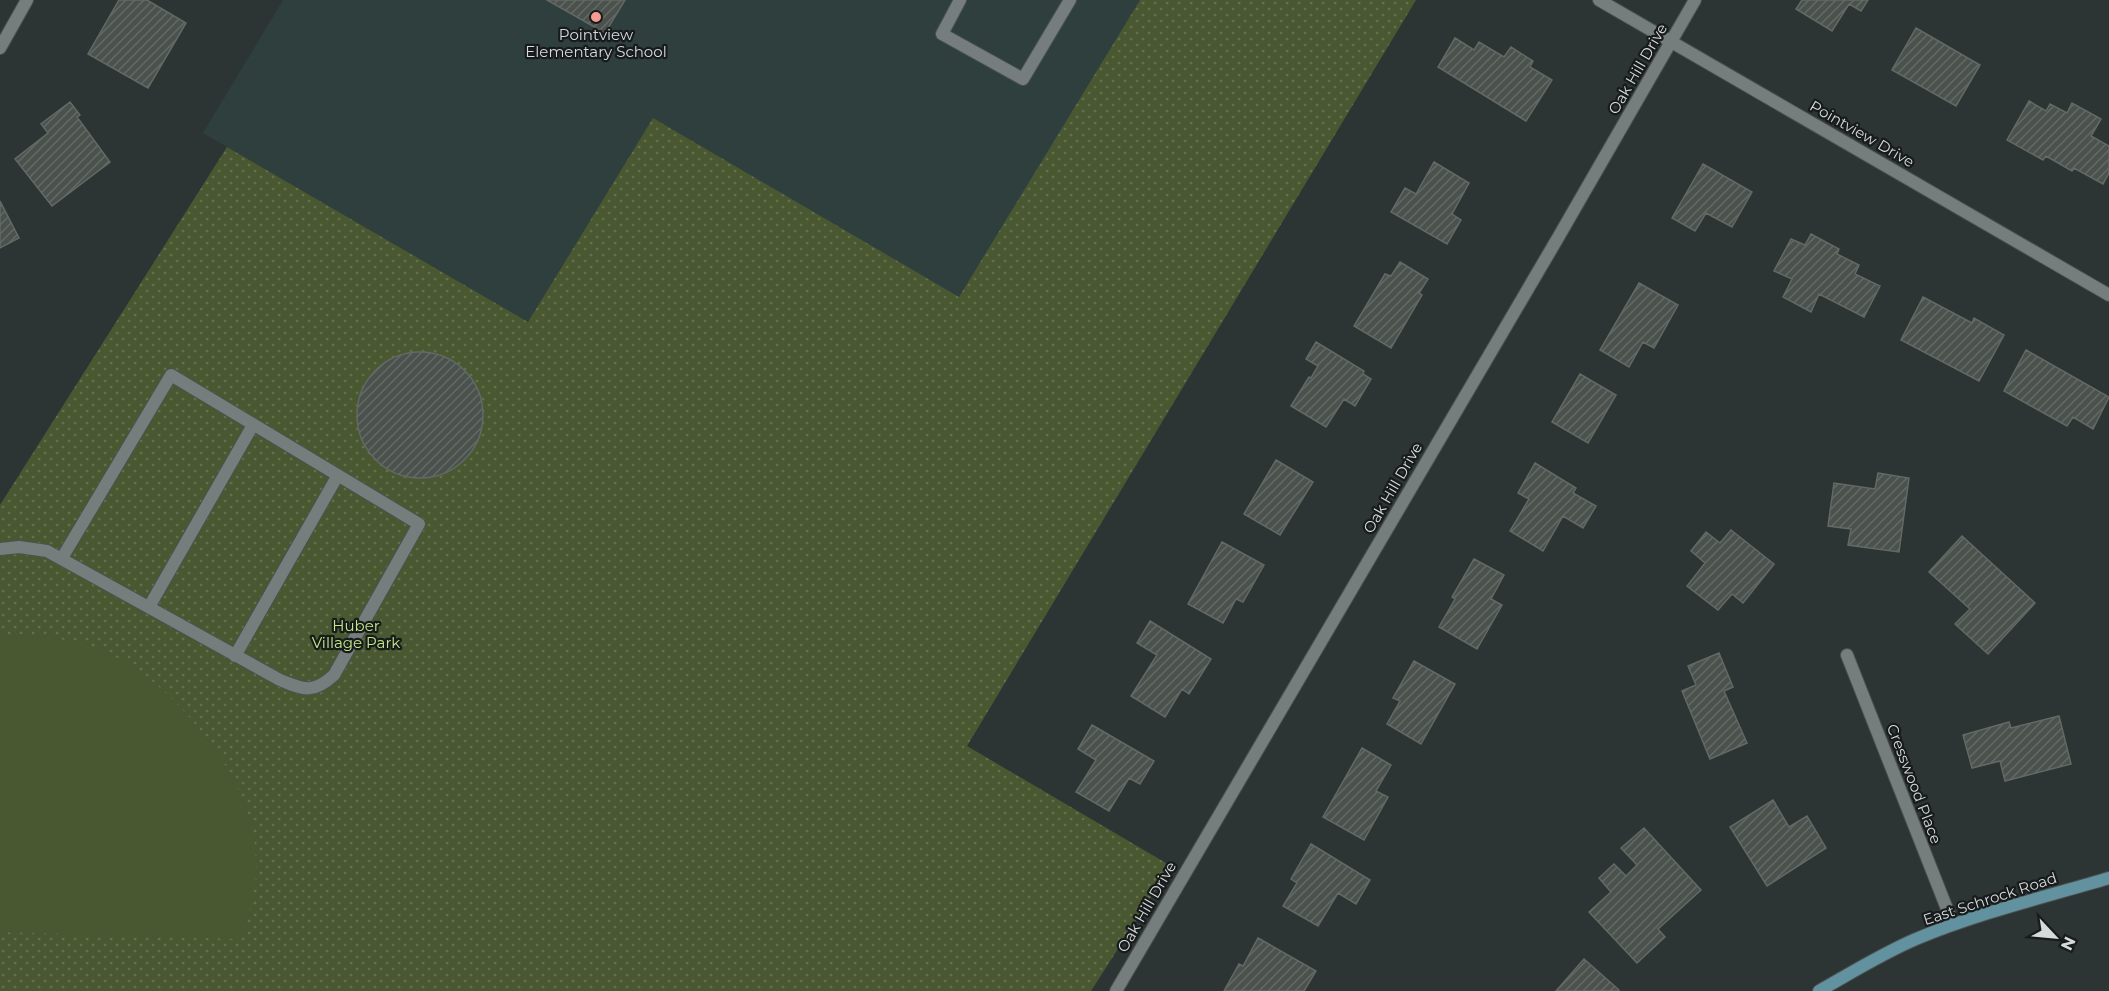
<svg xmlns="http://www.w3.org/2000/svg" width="2109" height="991" font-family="Montserrat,sans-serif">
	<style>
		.built { fill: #2f3f3e }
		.park { fill: url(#park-dots) }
		.pitch { fill: #4a5832 }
		.building { fill: url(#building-hatch); stroke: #636965; stroke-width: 1.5 }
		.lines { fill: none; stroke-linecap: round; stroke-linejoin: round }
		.lane-casing { stroke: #4b5151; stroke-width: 14 }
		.street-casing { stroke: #4b5151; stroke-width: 14 }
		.secondary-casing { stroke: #4b5151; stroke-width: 14 }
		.lane { stroke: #757e7d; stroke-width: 12 }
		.street { stroke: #757e7d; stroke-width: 12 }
		.secondary { stroke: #62929f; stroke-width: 12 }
		.poi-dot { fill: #f59c92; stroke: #181b1b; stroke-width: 2 }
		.labels { text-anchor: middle; stroke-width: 4.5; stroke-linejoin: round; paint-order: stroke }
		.poi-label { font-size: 15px; fill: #d5dada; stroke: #181b1b }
		.street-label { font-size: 15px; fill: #d5dada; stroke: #181b1b }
		.park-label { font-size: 15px; fill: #c4e888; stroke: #181b1b }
	</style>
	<defs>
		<pattern id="park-dots" width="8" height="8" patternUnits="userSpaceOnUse" patternTransform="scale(1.5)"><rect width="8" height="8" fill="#4a5832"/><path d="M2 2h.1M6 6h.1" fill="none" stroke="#636f4f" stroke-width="1.8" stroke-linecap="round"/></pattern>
		<pattern id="building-hatch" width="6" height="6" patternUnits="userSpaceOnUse" patternTransform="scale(1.5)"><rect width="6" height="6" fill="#4b514d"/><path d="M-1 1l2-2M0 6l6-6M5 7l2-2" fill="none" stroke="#646966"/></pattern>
	</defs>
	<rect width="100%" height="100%" fill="#2d3534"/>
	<path class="built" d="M283 0H1140L959 298 653 118 528 322 203 133Z"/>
	<path class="park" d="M1140 0H1416L967 746 1171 866 1091 991H0V505L227 147 528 322 653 118 959 297Z"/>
	<path class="pitch" d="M0 634C37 635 73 638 107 653 170 680 242 768 254 836 255 846 256 857 256 868 257 891 247 917 241 939L0 932Z"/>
	<path class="building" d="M119 0H147L186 23 148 88 88 54Z
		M547 0H625L605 33Z
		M1802 0H1868L1861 11 1849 4 1832 31 1796 9Z
		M1916 28 1980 65 1956 106 1892 70Z
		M1455 38 1474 50 1479 42 1504 57 1511 47 1533 61 1530 67 1552 80 1526 121 1438 67Z
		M2029 101 2046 111 2050 104 2067 113 2072 103 2101 119 2091 136 2109 146V173L2103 184 2074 168 2072 171 2046 156 2043 160 2007 140Z
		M70 102 80 115 77 117 110 162 52 206 15 159 48 133 41 124Z
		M1434 162 1469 183 1452 214 1461 220 1447 244 1391 212 1405 188 1416 194Z
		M1703 164 1752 192 1732 227 1706 213 1695 231 1672 218Z
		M0 201 19 238 0 248Z
		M1811 234 1839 249 1837 254 1859 265 1855 274 1880 286 1864 317 1819 294 1811 312 1783 297 1792 279 1774 271 1791 239 1805 245Z
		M1400 262 1428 279 1419 293 1422 295 1391 348 1354 326 1385 274 1391 276Z
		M1639 283 1678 305 1654 348 1643 342 1629 367 1600 350Z
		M1923 297 1972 323 1974 318 2004 335 1979 381 1901 340Z
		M1316 342 1364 371 1363 374 1371 379 1355 406 1344 399 1326 427 1291 406 1309 377 1311 378 1318 366 1306 359Z
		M2026 350 2109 397 2093 429 2073 417 2067 426 2004 391Z
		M357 415a63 63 0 1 1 126 0a63 63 0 1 1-126 0Z
		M1580 374 1616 395 1588 443 1552 422Z
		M1276 460 1313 482 1280 535 1244 514Z
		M1535 463 1576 488 1573 493 1596 506 1583 528 1563 516 1543 551 1510 531 1529 499 1518 493Z
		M1878 473 1909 478 1899 552 1848 545 1851 529 1828 526 1834 483 1875 489Z
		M1731 530 1774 564 1743 603 1732 594 1718 610 1687 586 1705 563 1691 551 1706 532 1720 543Z
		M1962 536 2035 603 1988 654 1955 624 1970 609 1929 572Z
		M1222 542 1264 565 1243 602 1236 599 1223 623 1188 604Z
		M1474 559 1504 575 1491 599 1502 605 1477 649 1439 627 1455 599 1452 597Z
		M1150 621 1211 659 1189 694 1182 689 1165 717 1131 696 1157 655 1137 643Z
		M1719 653 1733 687 1724 691 1747 743 1710 759 1682 691 1696 685 1688 666Z
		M1414 661 1455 684 1421 744 1387 724 1400 701 1393 698Z
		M2059 716 2071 764 2005 781 2000 761 1972 768 1963 735 2009 722 2011 728Z
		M1092 725 1154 761 1140 784 1129 778 1109 811 1076 792 1096 760 1078 749Z
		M1362 748 1391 765 1376 791 1388 797 1364 840 1323 817Z
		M1773 800 1789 827 1807 816 1826 848 1767 886 1730 827Z
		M1644 828 1701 890 1658 929 1665 937 1637 963 1589 912 1611 892 1599 878 1614 864 1626 876 1637 865 1621 848Z
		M1311 844 1370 880 1356 904 1338 893 1318 926 1283 906 1297 883 1291 879Z
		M1258 938 1316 971 1304 991H1224L1239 964 1243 966Z
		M1584 959 1619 990 1618 991H1556Z"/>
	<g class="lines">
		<g class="lane-casing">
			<path id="lane" d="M960 0 942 34 1023 79 1070 0
				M0 549 19 547 47 551 280 680C305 690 313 694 334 675L419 524 171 375 62 558
				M149 607 253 425
				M235 656 338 475"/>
		</g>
		<g class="street-casing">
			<path id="street" d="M1599 0 2109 295
				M0 48 27 0
				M1847 655 1953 924
				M1116 991 1559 236 1695 0"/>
		</g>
		<g class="secondary-casing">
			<path id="secondary" d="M1819 991C1851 973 1883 953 1916 939 1978 913 2045 897 2109 878"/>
		</g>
		<use href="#lane" class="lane"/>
		<use href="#street" class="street"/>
		<use href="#secondary" class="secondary"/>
	</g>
	<circle class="poi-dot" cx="596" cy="17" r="6"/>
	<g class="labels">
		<g class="poi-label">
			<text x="596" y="40">Pointview<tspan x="596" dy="17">Elementary School</tspan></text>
		</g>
		<g class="street-label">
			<text transform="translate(1638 69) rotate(-60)" y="5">Oak Hill Drive</text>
			<text transform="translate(1862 134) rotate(30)" y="5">Pointview Drive</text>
			<text transform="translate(1393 488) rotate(-60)" y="5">Oak Hill Drive</text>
			<text transform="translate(1914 784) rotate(69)" y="5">Cresswood Place</text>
			<text transform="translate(1990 899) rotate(-18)" y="5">East Schrock Road</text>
			<text transform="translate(1147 907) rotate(-60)" y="5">Oak Hill Drive</text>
		</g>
		<g class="park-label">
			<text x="356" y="631">Huber<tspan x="356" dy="17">Village Park</tspan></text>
		</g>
	</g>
	<g transform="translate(2055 937) rotate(116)" stroke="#181b1b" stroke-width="4.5" paint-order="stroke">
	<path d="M0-4.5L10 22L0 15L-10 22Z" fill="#d5dada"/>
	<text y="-9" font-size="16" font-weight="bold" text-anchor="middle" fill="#d5dada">N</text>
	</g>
</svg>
